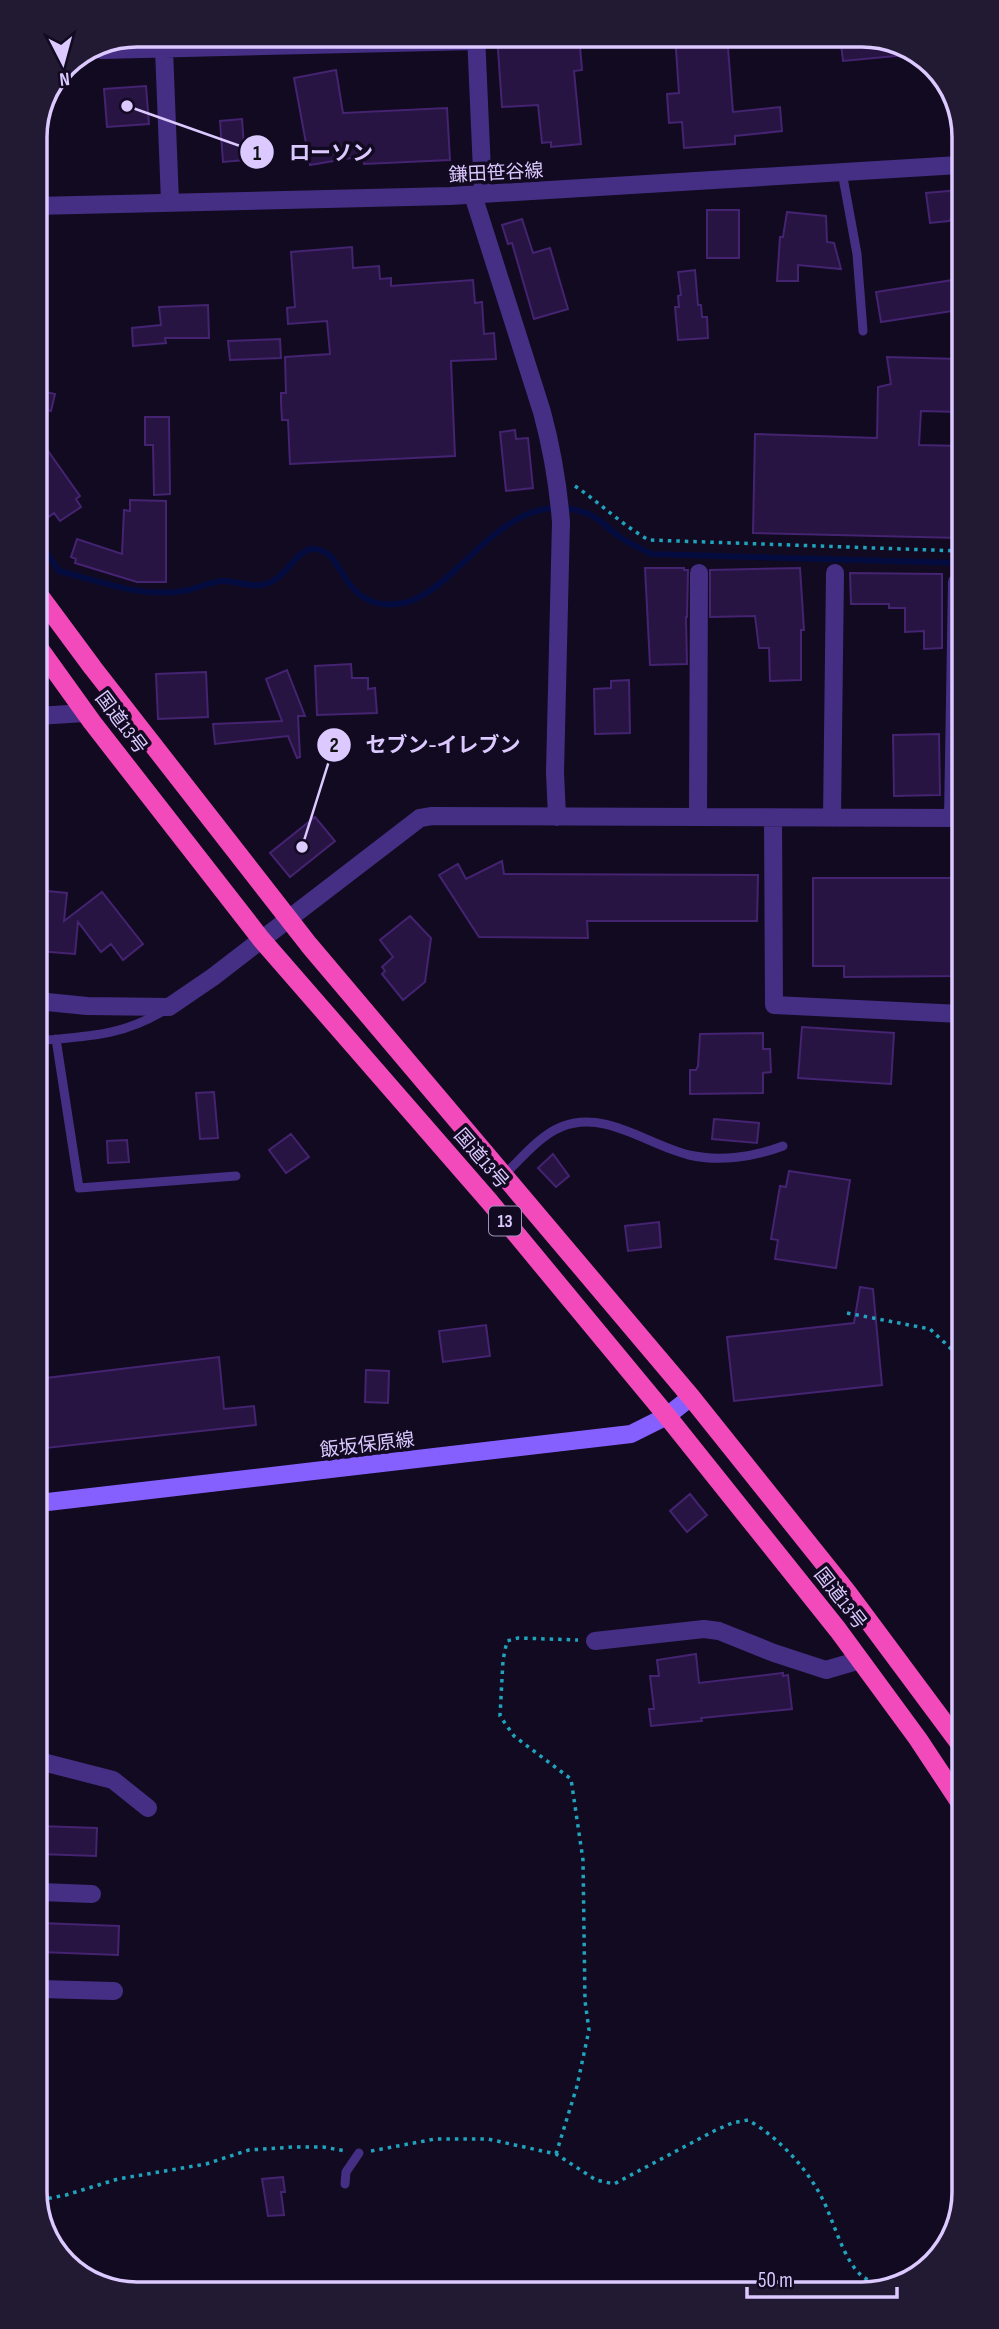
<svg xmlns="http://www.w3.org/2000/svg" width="999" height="2329" font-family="'Sofia Sans Condensed','Noto Sans JP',sans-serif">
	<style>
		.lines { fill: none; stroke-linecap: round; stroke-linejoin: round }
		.stream { stroke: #040c3f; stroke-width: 6 }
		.building { fill: #281443; stroke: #442371; stroke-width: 2 }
		.path { stroke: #20a3bc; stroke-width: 3.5; stroke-dasharray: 3.5 5; stroke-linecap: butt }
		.service { stroke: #452f84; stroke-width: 9 }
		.minor { stroke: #452f84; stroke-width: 18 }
		.tertiary { stroke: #452f84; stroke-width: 18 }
		.secondary { stroke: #8660ff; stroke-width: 18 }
		.trunk { stroke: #f24aba; stroke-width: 19 }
		.labels { text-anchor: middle; stroke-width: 7; stroke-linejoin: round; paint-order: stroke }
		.shield { fill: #120a20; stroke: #9f90bc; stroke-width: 2 }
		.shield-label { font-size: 18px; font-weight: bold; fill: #dbc9ff }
		.street-label { font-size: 19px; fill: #dbc9ff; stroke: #120a20 }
		.rim { fill: none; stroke: #dbc9ff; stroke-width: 3.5 }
		.leader { fill: none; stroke: #dbc9ff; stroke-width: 2.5 }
		.callout-dot { fill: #dbc9ff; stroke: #120a20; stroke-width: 2.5 }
		.mark-label { font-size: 21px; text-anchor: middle; font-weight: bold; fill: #111 }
		.callout-label { font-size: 21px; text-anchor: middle; font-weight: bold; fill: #dbc9ff; stroke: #120a20; stroke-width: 7; stroke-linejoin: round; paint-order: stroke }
	</style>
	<rect width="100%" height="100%" fill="#120a20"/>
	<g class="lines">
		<path class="stream" d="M36 537 59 571C99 581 141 598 183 591 197 589 211 581 224 581 236 581 250 587 261 585 285 582 295 551 311 549 348 546 337 615 404 603 422 599 439 585 453 572 492 537 530 491 589 514 601 519 611 532 623 539 632 545 642 549 651 554L960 563"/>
	</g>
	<path class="building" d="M497 35H579L582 70 574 71 581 144 551 147V142L542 143 538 105 502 107Z
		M675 35H727L733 112 780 107 782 131 735 136V144L684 148 682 122 669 123 667 94 679 93Z
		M840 35H868L917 54 843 61Z
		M336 70 343 113 447 108 450 160 364 164 363 156 310 165 294 78Z
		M146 86 149 124 107 127 104 89Z
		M242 119 245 160 223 162 220 121Z
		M959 190V207L949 221 930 223 926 193Z
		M707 210H739V258H707Z
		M787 212 826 216 827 242 834 243 841 269 798 265V281H777L780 237H783Z
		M522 219 533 253 550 248 568 309 534 319 512 243 508 244 502 225Z
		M352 247 353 268 379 266 380 279 391 278V286L473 280 475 303 482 302 484 334 494 333 496 359 451 361 455 456 290 464 288 420H282L281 402V393H286L285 357 330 354 327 321 288 324 287 308 295 307 291 252Z
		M695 270 698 305H701L702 317H707L708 338 678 340 675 307H679L678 296 681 295 678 272Z
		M959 279V310L881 322 876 292Z
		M208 305 209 338H165L166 343 133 346 132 328 161 325 159 307Z
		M280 339 281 358 230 360 228 341Z
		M887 357 959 359V412L921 411 919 445 960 446V538L753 533 755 434 877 438 878 387 891 384Z
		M36 390 55 394 51 411 36 407Z
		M145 417H169L170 494 154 495 153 445H145Z
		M515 430 516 439 528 438 533 488 506 491 500 432Z
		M36 434 80 496 76 499 81 507 60 521 54 513 47 518 36 502Z
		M130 500 166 501V582H137L75 563 76 559 71 557 77 539 122 554 124 510 130 511Z
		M645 568H684V570H688L687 617H686L687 664 650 665Z
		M800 568 804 630H801V680L770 681 769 648H759L755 616 710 617V570Z
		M850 573 942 574V648L924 649V631L905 632V608H889V604H851Z
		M351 664 352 678H368V689L375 688 377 713 317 715 315 666Z
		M287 670 305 716H298L300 757 297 758 288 736 215 744 213 724 282 721 266 679Z
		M206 672 208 717 158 719 156 674Z
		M629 680 630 733 595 734 594 689 611 688V681Z
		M939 734 940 795 894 796 893 735Z
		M315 817 335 841 290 877 270 853Z
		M502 861 504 874 758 875 757 921H587L588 938 479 937 439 875 458 864 466 879Z
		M813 878H961V976L844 977V966H813Z
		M37 890 67 893 64 921 102 892 143 944 123 960 111 944 101 952 78 922 75 954 37 951Z
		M410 916 431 938 425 982 403 1000 382 974 385 971 382 967 393 957 380 940Z
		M802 1027 894 1033 891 1084 798 1078Z
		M763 1033V1049H770L771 1072 763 1073V1093L690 1094V1070H696L698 1066 700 1034Z
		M214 1092 218 1138 200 1139 196 1093Z
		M714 1119 759 1123 757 1143 712 1139Z
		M291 1134 309 1157 286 1173 269 1150Z
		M127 1140 129 1162 108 1163 107 1141Z
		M553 1154 569 1176 556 1187 538 1168Z
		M789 1171 850 1180 836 1268 775 1259 778 1240 771 1239 780 1186 786 1187Z
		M659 1222 661 1247 628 1251 625 1226Z
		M860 1287 873 1289 882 1385 734 1401 727 1337 854 1323Z
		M486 1325 490 1356 443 1362 439 1331Z
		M219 1357 224 1409 254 1406 256 1425 46 1448 43 1413H38V1379Z
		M366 1370 389 1371 388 1403 365 1402Z
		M690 1494 707 1515 687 1532 670 1511Z
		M696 1654 699 1683 783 1673V1676L788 1675 792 1709 701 1718 702 1721 651 1726 649 1709H654L650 1676H659L657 1660Z
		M39 1826 97 1828 96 1856 39 1854Z
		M40 1923 119 1926 118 1955 40 1952Z
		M283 2177 285 2192H281L284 2215 268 2216 262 2179Z"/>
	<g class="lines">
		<path class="path" d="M575 486C600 503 622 525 649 540L960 551
			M847 1313 930 1329 962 1359
			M371 2151 435 2139H488L556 2154 596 2180 614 2184 714 2131 732 2123 748 2120C778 2137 806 2167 822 2198 834 2221 843 2260 862 2276 869 2281 878 2285 886 2289
			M556 2154 577 2086 589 2030 585 2001 583 1860 571 1779 514 1736 500 1716 503 1660 507 1641 518 1638 578 1640
			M40 2200 66 2195 118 2179 206 2164 249 2150 293 2147H323L346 2151"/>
		<path class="service" d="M842 172 857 254 863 331
			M56 1039 79 1188 236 1176
			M37 1041C87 1036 120 1037 165 1010
			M504 1175C521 1159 539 1136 561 1127 605 1109 647 1145 689 1155 720 1162 754 1157 783 1146
			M345 2184 346 2172 359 2153"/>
		<path class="minor" d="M164 49 170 202
			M101 50 476 41
			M473 195 542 412C552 449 558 484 561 522L555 772 557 817
			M37 716 85 713
			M698 817 699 573
			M773 818 774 1005 961 1014
			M832 818 835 573
			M953 818 957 582
			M37 1001 87 1006 169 1007 213 977 420 818 432 816 960 818
			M595 1641 704 1629 719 1631 774 1653 826 1670 860 1660
			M39 1761 113 1780 148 1808
			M40 1892 92 1894
			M40 1989 114 1991"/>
		<path class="tertiary" d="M476 35 483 194
			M35 206 450 196 959 165"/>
		<path class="secondary" d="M39 1503 631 1434 667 1416 691 1397"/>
		<path class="trunk" d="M36 591 93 668 309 945 691 1397 847 1592 963 1748
			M36 644 92 722 261 939 489 1201 667 1416 838 1630 918 1739 963 1807"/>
	</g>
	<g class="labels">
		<rect class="shield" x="489" y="1206.5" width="32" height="29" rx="5"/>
		<g class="shield-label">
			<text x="505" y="1227">13</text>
		</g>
		<g class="street-label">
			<text transform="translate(496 172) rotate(-3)" y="7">鎌田笹谷線</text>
			<text transform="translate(122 722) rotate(53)" y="7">国道13号</text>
			<text transform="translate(482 1158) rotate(49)" y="7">国道13号</text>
			<text transform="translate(367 1444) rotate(-7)" y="7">飯坂保原線</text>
			<text transform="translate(841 1598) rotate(52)" y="7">国道13号</text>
		</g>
	</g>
	<path d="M0 0H999V2329H0ZM137 47H862A90 90 0 0 1 952 137V2192A90 90 0 0 1 862 2282H137A90 90 0 0 1 47 2192V137A90 90 0 0 1 137 47Z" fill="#221932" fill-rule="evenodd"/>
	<path class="rim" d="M137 47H862A90 90 0 0 1 952 137V2192A90 90 0 0 1 862 2282H137A90 90 0 0 1 47 2192V137A90 90 0 0 1 137 47Z"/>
	<path class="leader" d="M127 106L257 152M302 847L334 745"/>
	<g class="callout-dot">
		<circle cx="127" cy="106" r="7"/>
		<circle cx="302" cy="847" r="7"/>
		<circle cx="257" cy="152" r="18"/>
		<circle cx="334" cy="745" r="18"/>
	</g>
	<g class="mark-label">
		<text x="257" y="160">1</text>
		<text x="334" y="752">2</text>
	</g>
	<g class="callout-label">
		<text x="331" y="160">ローソン</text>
		<text x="443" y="752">セブン-イレブン</text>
	</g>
	<g transform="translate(63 63) rotate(174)" stroke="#120a20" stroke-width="5" paint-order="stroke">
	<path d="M0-5L12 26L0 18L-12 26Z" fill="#dbc9ff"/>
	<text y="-10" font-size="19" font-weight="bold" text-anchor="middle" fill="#dbc9ff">N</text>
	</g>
	<path d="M747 2287v10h150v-10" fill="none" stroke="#dbc9ff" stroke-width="3.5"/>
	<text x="758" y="2287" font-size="21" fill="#dbc9ff" stroke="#120a20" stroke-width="5" paint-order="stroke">50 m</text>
</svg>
